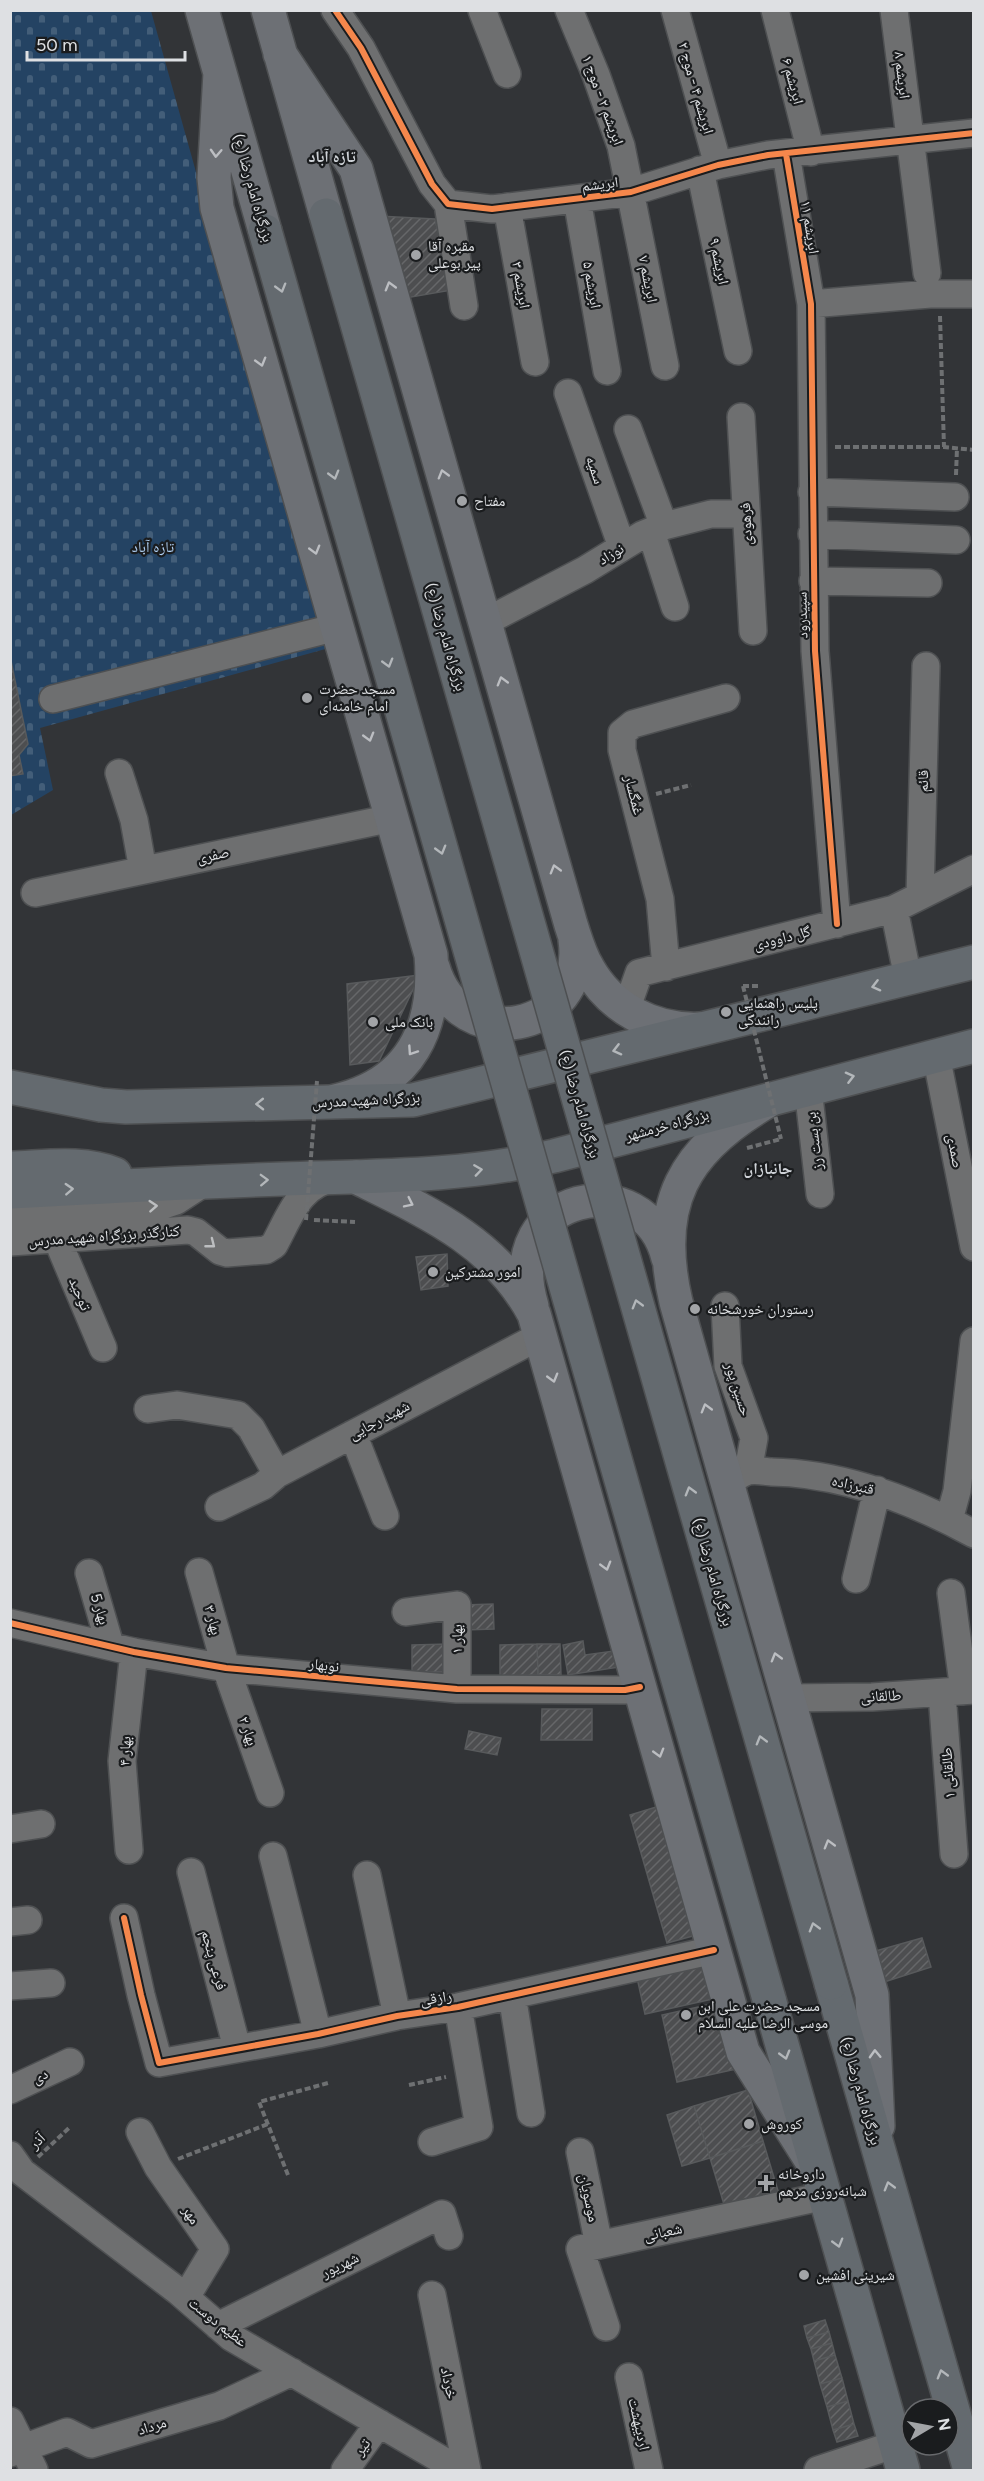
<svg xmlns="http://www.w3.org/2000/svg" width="984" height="2481" font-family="Figtree,'Noto Naskh Arabic',sans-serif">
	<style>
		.cemetery { fill: url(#cemetery-stones) }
		.building { fill: url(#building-hatch); stroke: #585a5c; stroke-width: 1.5 }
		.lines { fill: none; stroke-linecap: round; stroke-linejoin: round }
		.minor-casing { stroke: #4e5052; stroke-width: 30 }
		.major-casing { stroke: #4e5052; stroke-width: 36 }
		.highway-casing { stroke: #4e5052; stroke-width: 36 }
		.path { stroke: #6e7072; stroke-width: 4; stroke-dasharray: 6 3; stroke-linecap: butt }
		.minor { stroke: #6e6f70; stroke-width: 27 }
		.major { stroke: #6d7075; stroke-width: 33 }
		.highway { stroke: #646a6f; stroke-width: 33 }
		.highway-bridge-casing { stroke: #4e5052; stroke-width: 36; stroke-linecap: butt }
		.path-bridge { stroke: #6e7072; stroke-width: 4; stroke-dasharray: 6 3; stroke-linecap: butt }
		.highway-bridge { stroke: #646a6f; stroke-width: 33 }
		.cycleway-casing { stroke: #1a1c1e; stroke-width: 10 }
		.cycleway { stroke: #f5874c; stroke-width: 6 }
		.oneway { stroke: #bcbec2 }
		.oneway2 { stroke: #b3b7ba }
		.oneway3 { stroke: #bcbec0 }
		.poi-dot { fill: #a2a4a7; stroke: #1a1c1e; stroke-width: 2 }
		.labels { text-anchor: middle; stroke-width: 4.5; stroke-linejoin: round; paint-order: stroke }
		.street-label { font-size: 15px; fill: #dee0e3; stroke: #1a1c1e }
		.poi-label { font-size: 15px; fill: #dee0e3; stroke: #1a1c1e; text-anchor: start }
		.park-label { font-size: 15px; fill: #b0d0f4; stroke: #1a1c1e }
		.neighbourhood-label { font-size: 16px; font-weight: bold; fill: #ced2d7; stroke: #1a1c1e }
	</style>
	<defs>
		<pattern id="cemetery-stones" width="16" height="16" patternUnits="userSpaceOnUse" patternTransform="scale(1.5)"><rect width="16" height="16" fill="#244363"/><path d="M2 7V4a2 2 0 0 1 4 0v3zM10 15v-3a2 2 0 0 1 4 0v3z" fill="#435e79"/></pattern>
		<pattern id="building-hatch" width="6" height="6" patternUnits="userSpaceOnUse" patternTransform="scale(1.5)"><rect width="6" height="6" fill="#4d4e50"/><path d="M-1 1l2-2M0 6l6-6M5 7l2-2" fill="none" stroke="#666769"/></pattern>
	</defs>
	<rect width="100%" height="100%" fill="#323437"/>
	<path class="cemetery" d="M11 11H151L329 648 40 728 53 790 11 815Z"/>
	<path class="building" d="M378 216 435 219 452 290 400 299Z
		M10 656 28 744 19 755 23 774 10 776Z
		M420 975 379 1061 350 1065 347 984Z
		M447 1254 448 1286 421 1290 416 1257Z
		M493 1604 494 1629 464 1630 463 1605Z
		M583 1641 585 1655 621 1650 626 1666 568 1675 563 1645Z
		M448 1644 449 1672H412V1645Z
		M537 1644H560L561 1675H538Z
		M537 1644 538 1675 500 1676V1645Z
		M542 1709H592V1740H541Z
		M469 1731 501 1738 497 1755 465 1749Z
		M666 1804 693 1936 667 1943 630 1815Z
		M922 1938 931 1967 881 1983 872 1952Z
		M704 1958 713 1999 645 2014 636 1973Z
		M721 2002 741 2068 677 2082 662 2015Z
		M748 2090 763 2141 710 2158 694 2106Z
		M694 2106 710 2158 682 2166 667 2115Z
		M763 2141 779 2194 726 2211 710 2158Z
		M825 2320 829 2332 807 2338 804 2326Z
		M829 2332 832 2343 811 2349 807 2338Z
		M832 2343 835 2355 814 2361 811 2349Z
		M835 2355 842 2378 820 2384 814 2361Z
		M842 2378 848 2401 827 2407 820 2384Z
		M848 2401 854 2424 833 2430 827 2407Z
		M854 2424 858 2436 837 2442 833 2430Z"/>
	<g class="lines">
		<g class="minor-casing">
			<path id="minor" d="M335 10 361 48 432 184 448 204 492 209 631 192 718 165 768 155 974 133
				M482 10 507 74
				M569 10 596 75 621 146 665 366
				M675 10 718 165
				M775 10 811 152
				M894 10 927 273
				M786 154 811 304 815 651 837 924
				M700 170 738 351
				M577 199 607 371
				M448 204 464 306
				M507 207 535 362
				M811 304 930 294H974
				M568 393 622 547
				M741 417 753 631
				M628 429 664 526
				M812 492 955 497
				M651 532 675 607
				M812 534 956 540
				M813 581 928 583
				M485 622 585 570 642 535 664 526 711 514H746
				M53 699 337 627
				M119 773 134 820 143 870
				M35 893 392 818
				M920 896 926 666
				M894 909 908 978
				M666 967 660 899 622 750V733L633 724 726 698
				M626 1010 639 973 894 909 974 869
				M936 1055 974 1247
				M808 1088 820 1194
				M10 1216 164 1205 176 1201 205 1182
				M57 1239 103 1348
				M10 1242 188 1230 196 1232 220 1251 227 1253 266 1250 274 1245C290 1216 299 1184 335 1178
				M725 1306 728 1366 754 1438 748 1471
				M148 1409 177 1405 238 1415 251 1428 277 1474
				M353 1434 385 1516
				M727 1483C734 1479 741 1473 748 1471 754 1470 764 1471 771 1472 842 1473 912 1500 974 1534
				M219 1507 263 1486 277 1474 540 1336
				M949 1520 957 1491 974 1341
				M199 1572 226 1668 270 1793
				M89 1573 110 1645
				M856 1579 877 1490
				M951 1593 964 1691
				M406 1612 457 1605V1689
				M10 1623 134 1652 226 1668 457 1689 625 1690 640 1687
				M942 1693 954 1854
				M788 1698 872 1697 974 1690
				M10 1829 41 1824
				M129 1850 122 1761 134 1652
				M273 1856 318 2034
				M191 1872 237 2048
				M367 1875 397 2016
				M124 1918 141 1995 159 2063 318 2034 397 2016 458 2007 714 1950
				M10 1922 28 1920
				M10 1986 51 1983
				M512 1995 531 2113
				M10 2090 70 2062
				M140 2132 158 2167 215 2249 186 2297
				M432 2142 479 2127 458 2007
				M580 2152 599 2245
				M10 2155 22 2172 178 2291 231 2337 459 2470
				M432 2295 467 2470
				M218 2326 442 2214 449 2236
				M606 2327 580 2249 825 2196
				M629 2377 649 2470
				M10 2421 34 2470
				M10 2453 67 2432 91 2444 219 2406 292 2372
				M345 2470 379 2423
				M818 2470 896 2444"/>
		</g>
		<g class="major-casing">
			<path id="major" d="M202 10 265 231
				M268 10 326 215
				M280 54 356 169 571 925C576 940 580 955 588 968 611 1009 654 1031 700 1029
				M220 73 214 178 217 208 431 955C437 1027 411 1084 335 1101
				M433 967C459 1058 588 1032 575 940
				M768 1101C683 1150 653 1204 676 1302L872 1995 878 2126
				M356 1177C425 1211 496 1242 534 1314L743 2052 811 2160
				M532 1306C497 1191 645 1163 668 1258"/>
		</g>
		<g class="highway-casing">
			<path id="highway" d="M10 1087 101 1105 126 1107 413 1100 974 962
				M10 1168C46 1167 82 1161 115 1174
				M10 1192C101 1187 192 1182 283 1179 374 1176 465 1177 554 1156L974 1046
				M831 1983 970 2470
				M769 1999 903 2470"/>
		</g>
		<path class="path" d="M940 316 944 447
			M835 447H944L974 450
			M956 475 957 448
			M656 794 691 785
			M743 986H758
			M747 1148 781 1139
			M314 1220 355 1222
			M409 2085 446 2077
			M38 2157 69 2128
			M178 2159 268 2124
			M288 2175 259 2102 328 2083"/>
		<use href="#minor" class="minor"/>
		<use href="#major" class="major"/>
		<use href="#highway" class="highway"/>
		<g class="highway-bridge-casing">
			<path id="highway-bridge" d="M326 215 831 1983
				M265 231 769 1999"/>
		</g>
		<path class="path-bridge" d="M743 986 781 1139
			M306 1220 317 1081"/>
		<use href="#highway-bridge" class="highway-bridge"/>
		<g class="cycleway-casing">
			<path id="cycleway" d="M335 10 361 48 432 184 448 204 492 209 631 192 718 165 768 155 974 133
				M786 154 811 304 815 651 837 924
				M10 1623 134 1652 226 1668 457 1689 625 1690 640 1687
				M124 1918 141 1995 159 2063 318 2034 397 2016 458 2007 714 1950"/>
		</g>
		<use href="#cycleway" class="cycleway"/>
	</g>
	<defs><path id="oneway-chevron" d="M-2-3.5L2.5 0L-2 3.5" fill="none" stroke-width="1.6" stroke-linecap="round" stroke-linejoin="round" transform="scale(1.5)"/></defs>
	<g class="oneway">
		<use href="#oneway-chevron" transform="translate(216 153) rotate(93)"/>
		<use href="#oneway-chevron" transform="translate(390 286) rotate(-106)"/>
		<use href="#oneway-chevron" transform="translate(261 362) rotate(74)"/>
		<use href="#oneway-chevron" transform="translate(443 474) rotate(-106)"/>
		<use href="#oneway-chevron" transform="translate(315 550) rotate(74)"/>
		<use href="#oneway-chevron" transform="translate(502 681) rotate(-106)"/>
		<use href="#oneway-chevron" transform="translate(369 737) rotate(74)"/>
		<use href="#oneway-chevron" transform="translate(555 869) rotate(-106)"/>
		<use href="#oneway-chevron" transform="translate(412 1051) rotate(124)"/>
		<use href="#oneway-chevron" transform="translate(409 1203) rotate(26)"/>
		<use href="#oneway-chevron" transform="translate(553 1378) rotate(74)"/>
		<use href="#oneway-chevron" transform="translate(706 1408) rotate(-106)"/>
		<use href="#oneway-chevron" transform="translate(606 1566) rotate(74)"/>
		<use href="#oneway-chevron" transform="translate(776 1657) rotate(-106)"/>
		<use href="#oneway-chevron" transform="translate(659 1753) rotate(74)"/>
		<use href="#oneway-chevron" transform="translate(829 1844) rotate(-106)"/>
		<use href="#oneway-chevron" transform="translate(875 2054) rotate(-92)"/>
	</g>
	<g class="oneway2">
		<use href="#oneway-chevron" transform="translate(281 288) rotate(74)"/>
		<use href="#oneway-chevron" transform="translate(334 475) rotate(74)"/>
		<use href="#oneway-chevron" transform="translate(388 663) rotate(74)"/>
		<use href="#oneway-chevron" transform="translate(441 850) rotate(74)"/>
		<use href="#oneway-chevron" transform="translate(876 986) rotate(166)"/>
		<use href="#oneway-chevron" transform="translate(617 1050) rotate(166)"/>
		<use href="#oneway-chevron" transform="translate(850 1077) rotate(-14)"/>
		<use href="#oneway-chevron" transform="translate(260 1104) rotate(179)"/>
		<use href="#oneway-chevron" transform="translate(478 1170) rotate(-8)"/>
		<use href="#oneway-chevron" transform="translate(264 1180) rotate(-2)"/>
		<use href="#oneway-chevron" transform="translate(69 1189) rotate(-3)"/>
		<use href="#oneway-chevron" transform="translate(637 1304) rotate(-106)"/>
		<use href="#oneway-chevron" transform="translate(690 1491) rotate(-106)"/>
		<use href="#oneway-chevron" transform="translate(761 1740) rotate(-106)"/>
		<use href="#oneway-chevron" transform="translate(814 1927) rotate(-106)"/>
		<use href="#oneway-chevron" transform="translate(785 2055) rotate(74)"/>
		<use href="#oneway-chevron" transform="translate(889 2186) rotate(-106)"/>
		<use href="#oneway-chevron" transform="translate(838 2243) rotate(74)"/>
		<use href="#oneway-chevron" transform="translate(942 2374) rotate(-106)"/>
	</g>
	<g class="oneway3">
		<use href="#oneway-chevron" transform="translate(153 1206) rotate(-4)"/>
		<use href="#oneway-chevron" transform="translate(211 1244) rotate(38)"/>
	</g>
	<g class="poi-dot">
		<circle cx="416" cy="255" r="6"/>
		<circle cx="462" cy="501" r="6"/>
		<circle cx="307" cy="698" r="6"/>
		<circle cx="726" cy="1012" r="6"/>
		<circle cx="373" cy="1022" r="6"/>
		<circle cx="433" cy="1272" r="6"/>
		<circle cx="695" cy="1309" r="6"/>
		<circle cx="686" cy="2015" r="6"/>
		<circle cx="749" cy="2124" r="6"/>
		<path d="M763 2174h6v6h6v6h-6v6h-6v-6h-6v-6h6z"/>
		<circle cx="804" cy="2275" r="6"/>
	</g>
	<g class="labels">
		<g class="street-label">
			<text transform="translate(902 75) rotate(83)" y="5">ابریشم ۸</text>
			<text transform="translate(793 81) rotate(75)" y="5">ابریشم ۶</text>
			<text transform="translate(696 88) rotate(74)" y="5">ابریشم ۴ - موج ۲</text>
			<text transform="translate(603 100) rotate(70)" y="5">ابریشم ۲ - موج ۱</text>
			<text transform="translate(600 184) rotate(-7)" y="5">ابریشم</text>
			<text transform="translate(253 188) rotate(74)" y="5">بزرگراه امام رضا (ع)</text>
			<text transform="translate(810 227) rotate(81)" y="5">ابریشم ۱۱</text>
			<text transform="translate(719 261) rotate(78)" y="5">ابریشم ۹</text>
			<text transform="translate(648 279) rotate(79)" y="5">ابریشم ۷</text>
			<text transform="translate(521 285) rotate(80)" y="5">ابریشم ۳</text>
			<text transform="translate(592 285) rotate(80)" y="5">ابریشم ۵</text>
			<text transform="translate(595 470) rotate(71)" y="5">سمیه</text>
			<text transform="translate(746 524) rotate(-93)" y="5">فرهودی</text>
			<text transform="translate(611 554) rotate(-31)" y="5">نوزاد</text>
			<text transform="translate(802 615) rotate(-91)" y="5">سپیدرود</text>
			<text transform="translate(446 637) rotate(74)" y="5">بزرگراه امام رضا (ع)</text>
			<text transform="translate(923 781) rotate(-89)" y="5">قائم</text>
			<text transform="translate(634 795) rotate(76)" y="5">غمگسار</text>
			<text transform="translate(213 855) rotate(-12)" y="5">صفری</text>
			<text transform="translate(782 938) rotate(-14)" y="5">گل داوودی</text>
			<text transform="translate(366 1100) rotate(-3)" y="5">بزرگراه شهید مدرس</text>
			<text transform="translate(580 1104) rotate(74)" y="5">بزرگراه امام رضا (ع)</text>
			<text transform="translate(667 1125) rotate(-15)" y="5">بزرگراه خرمشهر</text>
			<text transform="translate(814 1141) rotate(-97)" y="5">بن بست رز</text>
			<text transform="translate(955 1151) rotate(79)" y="5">صمدی</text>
			<text transform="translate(104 1236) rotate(-4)" y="5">کنارگذر بزرگراه شهید مدرس</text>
			<text transform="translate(80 1294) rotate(67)" y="5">توحید</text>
			<text transform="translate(738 1389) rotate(72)" y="5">حسین پور</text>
			<text transform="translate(379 1420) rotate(-28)" y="5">شهید رجایی</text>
			<text transform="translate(853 1485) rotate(13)" y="5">قنبرزاده</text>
			<text transform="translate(713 1572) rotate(74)" y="5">بزرگراه امام رضا (ع)</text>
			<text transform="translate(100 1609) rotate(73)" y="5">بهار 5</text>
			<text transform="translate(213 1620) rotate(75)" y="5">بهار ۳</text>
			<text transform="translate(457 1639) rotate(-90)" y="5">بهار ۱</text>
			<text transform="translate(324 1665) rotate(7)" y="5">نوبهار</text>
			<text transform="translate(881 1696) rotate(-3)" y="5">طالقانی</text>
			<text transform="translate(248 1731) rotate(71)" y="5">بهار ۲</text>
			<text transform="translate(125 1751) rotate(-87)" y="5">بهار ۴</text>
			<text transform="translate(948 1773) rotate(-94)" y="5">طالقانی ۱</text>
			<text transform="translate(214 1960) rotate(75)" y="5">فرعی پنجم</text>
			<text transform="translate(436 1998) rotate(-9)" y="5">رازقی</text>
			<text transform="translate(40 2076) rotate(-26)" y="5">دی</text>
			<text transform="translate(861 2091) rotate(74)" y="5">بزرگراه امام رضا (ع)</text>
			<text transform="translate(37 2141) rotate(-43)" y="5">آذر</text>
			<text transform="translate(589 2198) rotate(78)" y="5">موسویان</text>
			<text transform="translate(191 2215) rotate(56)" y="5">مهر</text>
			<text transform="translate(663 2232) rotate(-12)" y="5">شعبانی</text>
			<text transform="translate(340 2265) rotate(-26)" y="5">شهریور</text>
			<text transform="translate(218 2322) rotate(38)" y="5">عظیم دوست</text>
			<text transform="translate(449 2383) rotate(78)" y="5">خرداد</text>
			<text transform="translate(639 2424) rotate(77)" y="5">اردیبهشت</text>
			<text transform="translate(152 2426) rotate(-17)" y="5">مرداد</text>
			<text transform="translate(362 2447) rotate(-54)" y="5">تیر</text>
		</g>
		<g class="poi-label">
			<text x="428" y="251">مقبره آقا<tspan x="428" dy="17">پیر بوعلی</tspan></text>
			<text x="474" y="506">مفتاح</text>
			<text x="319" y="694">مسجد حضرت<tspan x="319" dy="17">امام خامنه‌ای</tspan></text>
			<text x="738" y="1008">پلیس راهنمایی<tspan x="738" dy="17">رانندگی</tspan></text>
			<text x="385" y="1027">بانک ملی</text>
			<text x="445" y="1277">امور مشترکین</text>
			<text x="707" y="1314">رستوران خورشخانه</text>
			<text x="698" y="2011">مسجد حضرت علی ابن<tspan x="698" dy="17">موسی الرضا علیه السلام</tspan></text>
			<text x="761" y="2129">کوروش</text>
			<text x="778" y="2179">داروخانه<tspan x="778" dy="17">شبانه‌روزی مرهم</tspan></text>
			<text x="816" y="2280">شیرینی افشین</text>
		</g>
		<g class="park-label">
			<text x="153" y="552">تازه آباد</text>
		</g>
		<g class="neighbourhood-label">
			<text x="332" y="162">تازه آباد</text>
			<text x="768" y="1174">جانبازان</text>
		</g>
	</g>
	<rect width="984" height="2481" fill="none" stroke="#dee0e3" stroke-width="24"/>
	<g transform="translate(930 2427) rotate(80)"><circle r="28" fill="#1a1c1e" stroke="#686a6d" stroke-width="1.5"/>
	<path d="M0-4.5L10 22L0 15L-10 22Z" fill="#a2a4a7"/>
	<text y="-9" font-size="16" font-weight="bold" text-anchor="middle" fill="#dee0e3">N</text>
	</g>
	<path d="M27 51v9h158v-9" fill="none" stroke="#dee0e3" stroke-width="3"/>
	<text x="36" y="51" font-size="18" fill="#dee0e3" stroke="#1a1c1e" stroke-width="4.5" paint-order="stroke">50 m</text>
</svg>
